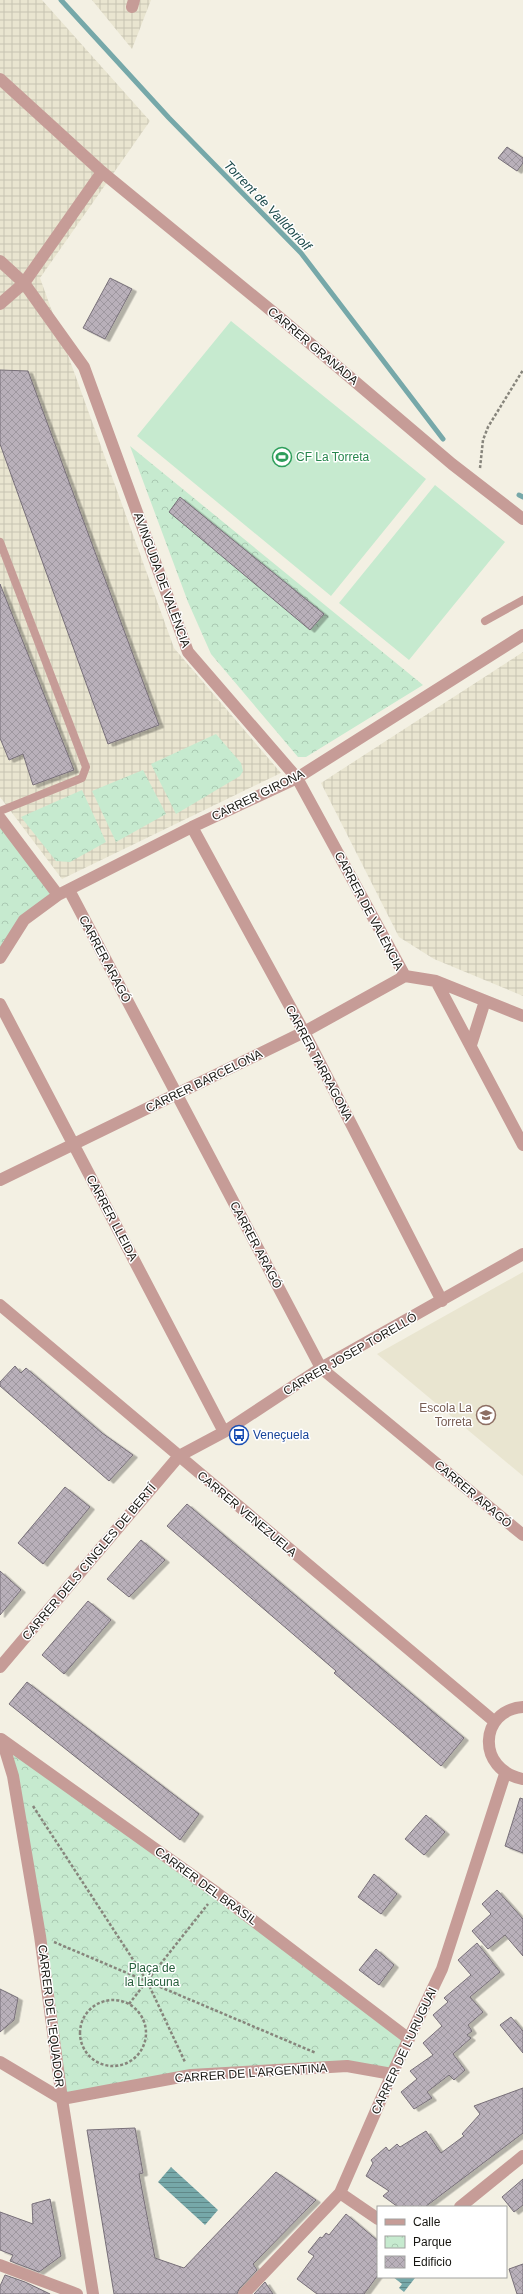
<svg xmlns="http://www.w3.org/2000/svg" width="523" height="2294" font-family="Arial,sans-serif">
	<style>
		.built { fill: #e9e5d0 }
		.industrial { fill: url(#industrial-grid) }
		.green { fill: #c6eacf }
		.park { fill: url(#park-crowns) }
		.water { fill: url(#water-rules) }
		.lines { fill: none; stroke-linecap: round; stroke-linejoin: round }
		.stream { stroke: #76a8a9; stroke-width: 5 }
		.building { fill: url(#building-cross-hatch); stroke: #776f78; filter: url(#shadow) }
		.path { stroke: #87857c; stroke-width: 2.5; stroke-dasharray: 3 2; stroke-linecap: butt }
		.service { stroke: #c69c97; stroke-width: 8 }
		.minor { stroke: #c69c97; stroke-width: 12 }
		.labels { text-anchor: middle; stroke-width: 3; stroke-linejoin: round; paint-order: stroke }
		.street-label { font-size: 12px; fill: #171611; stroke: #fff }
		.leisure-label { font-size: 12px; fill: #27864d; stroke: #fff; text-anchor: start }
		.education-label { font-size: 12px; fill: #785e54; stroke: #fff; text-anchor: end }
		.transit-label { font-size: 12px; fill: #164399; stroke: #fff; text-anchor: start }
		.park-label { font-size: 12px; fill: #275f3c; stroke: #fff }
		.water-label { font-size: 13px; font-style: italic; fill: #1c4a4b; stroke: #fff }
	</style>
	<defs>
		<pattern id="industrial-grid" width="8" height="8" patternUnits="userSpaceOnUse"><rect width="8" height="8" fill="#e9e5d0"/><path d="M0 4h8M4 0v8" fill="none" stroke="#c7c4b2"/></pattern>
		<pattern id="park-crowns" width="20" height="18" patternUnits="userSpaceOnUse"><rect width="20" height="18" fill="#c6eacf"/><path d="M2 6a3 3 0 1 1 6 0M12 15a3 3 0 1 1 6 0" fill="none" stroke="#a9c8b1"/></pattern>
		<pattern id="water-rules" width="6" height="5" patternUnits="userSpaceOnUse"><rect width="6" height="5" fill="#76a8a9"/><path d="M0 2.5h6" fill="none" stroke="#608888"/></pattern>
		<pattern id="building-cross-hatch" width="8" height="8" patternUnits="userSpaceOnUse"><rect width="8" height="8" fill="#b9b0ba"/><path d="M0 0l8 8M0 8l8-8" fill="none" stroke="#9e979f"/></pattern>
		<filter id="shadow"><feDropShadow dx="4.5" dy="2.5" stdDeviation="0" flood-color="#0004"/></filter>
	</defs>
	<rect width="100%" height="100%" fill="#f3f0e3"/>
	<path class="built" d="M523 1272V1476L377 1354Z"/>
	<path class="industrial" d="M0 0H42L150 121 40 278 174 648 281 773 62 879 0 797Z
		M92 0H151L132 49Z
		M523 652V996L434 959 399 937 321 783Z"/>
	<path class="green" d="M231 321 426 479 331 596 137 436Z
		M435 485 505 542 409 660 339 603Z"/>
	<path class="park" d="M130 446 423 685 306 757H298L211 654 188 602Z
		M216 734 241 763 243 771 240 776 176 814 151 764Z
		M143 770 166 814 116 842 92 791Z
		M82 790 106 842 70 862 56 861 21 817Z
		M0 818 58 895 24 920 0 958Z
		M2 1740 409 2039 392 2074 347 2066 191 2075 62 2099Z"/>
	<path class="water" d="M171 2167 218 2210 205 2225 158 2182Z
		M393 2277H412L415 2278 404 2292 399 2288 402 2284Z"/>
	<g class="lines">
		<path class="stream" d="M61 0 169 118 301 253 443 439
			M519 495 523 497"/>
	</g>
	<path class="building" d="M507 147 523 158V163L517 171 498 158Z
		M110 278 132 289 105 339 83 328Z
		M0 370 28 371 159 725 108 744 0 444Z
		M180 497 324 614 310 630 169 512Z
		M0 584 74 770 33 785 23 754 9 760 0 738Z
		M15 1366 21 1373 26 1368 102 1433 133 1455 109 1481 0 1386V1382Z
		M65 1487 90 1507 43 1564 18 1543Z
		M187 1504 464 1738 441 1766 334 1673 336 1671 167 1526Z
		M141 1540 165 1560 129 1597 107 1579Z
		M0 1571 21 1590 0 1615Z
		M88 1601 111 1620 64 1674 42 1655Z
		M27 1682 199 1814 180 1840 9 1704Z
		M520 1798 523 1799V1853L505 1846Z
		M426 1815 445 1832 424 1855 405 1839Z
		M374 1874 397 1894 381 1914 358 1897Z
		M497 1890 523 1919V1956L505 1935 488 1949 472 1931 491 1914 482 1904Z
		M477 1943 500 1972 470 1997 483 2012 468 2025 472 2031 467 2035 471 2038 453 2054 465 2070 454 2080 449 2075 427 2092 432 2098 414 2109 401 2092 417 2079 410 2071 433 2055 423 2043 442 2026 433 2015 448 2002 444 1998 471 1975 458 1960Z
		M376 1949 394 1965 379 1985 359 1970Z
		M0 1989 18 1998 14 2020 0 2032Z
		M511 2017 523 2031V2053L500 2025Z
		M523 2088V2133L425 2207H398L383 2196 389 2191 366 2176 373 2163 371 2160 386 2147 389 2151 397 2144 400 2147 426 2131 441 2153 464 2136 462 2134 480 2114 474 2106Z
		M135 2128 143 2173 139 2174 155 2258 184 2268 276 2172 316 2200 253 2264 257 2270 239 2289 237 2294H114L87 2130Z
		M523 2179V2205L514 2212 502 2197Z
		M50 2199 61 2256 39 2272 10 2261 13 2255 0 2250V2212L33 2224 32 2204Z
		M346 2214 378 2241V2275L364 2294H317L297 2279 314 2256 308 2252 320 2237 322 2238 326 2233 329 2235Z
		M523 2264V2294H517L509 2269Z
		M5 2275 25 2282 50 2294H0V2286Z
		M265 2282 273 2294H254Z"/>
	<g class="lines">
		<path class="path" d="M480 468 483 440 488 427 523 370
			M33 1806 147 1981 208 1904
			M54 1942 316 2053
			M80 2033a33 33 0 1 1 66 0a33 33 0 1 1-66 0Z
			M129 2004 147 1981 185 2062"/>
		<path class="service" d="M0 542 86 767 82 778 0 811
			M485 621 523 600"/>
		<path class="minor" d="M132 7 134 0
			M0 79 102 172 279 317 452 464 523 519
			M0 261 24 283 84 367 188 652 297 778 405 976
			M0 304 24 283 102 172
			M0 818 58 895
			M192 827 304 1032 442 1301
			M69 890 321 1368 523 1535
			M0 958 24 920 58 895 192 827 297 778 523 635
			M405 976 436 981 523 1016
			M436 981 523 1145
			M0 1004 224 1432
			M471 1045 485 1001
			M0 1180 304 1032 405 976
			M0 1305 495 1722
			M0 1667 179 1456 224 1432 321 1368 523 1254
			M523 1707C479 1710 476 1770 523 1779
			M1 1739 217 1893 409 2039
			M2 1740 13 1776 40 1936 62 2099 93 2294
			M0 2062 62 2099 191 2075 347 2066 392 2074
			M340 2193 378 2219
			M460 2207 523 2156
			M0 2265 77 2294
			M244 2294 340 2193 392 2074 442 1969 505 1774"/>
	</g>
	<defs>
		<g id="stadium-ring" transform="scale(1)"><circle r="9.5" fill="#fff" stroke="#2e9e5b" stroke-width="1.5"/><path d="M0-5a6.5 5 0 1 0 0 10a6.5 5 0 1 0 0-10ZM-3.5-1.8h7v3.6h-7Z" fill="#2e9e5b"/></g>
		<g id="school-ring" transform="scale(1)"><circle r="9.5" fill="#fff" stroke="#8d6e63" stroke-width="1.5"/><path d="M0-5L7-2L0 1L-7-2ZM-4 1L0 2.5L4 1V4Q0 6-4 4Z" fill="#8d6e63"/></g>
		<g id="bus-ring" transform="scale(1)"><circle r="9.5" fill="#fff" stroke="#1a4fb4" stroke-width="1.5"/><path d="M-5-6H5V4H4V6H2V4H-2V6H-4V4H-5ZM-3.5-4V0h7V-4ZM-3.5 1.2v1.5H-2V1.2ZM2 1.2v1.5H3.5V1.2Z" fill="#1a4fb4"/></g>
	</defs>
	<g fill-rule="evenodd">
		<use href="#stadium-ring" x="282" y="457"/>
		<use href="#school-ring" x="486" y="1415"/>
		<use href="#bus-ring" x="239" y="1435"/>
	</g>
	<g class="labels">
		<g class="street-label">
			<text transform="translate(313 346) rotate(40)" y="4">CARRER GRANADA</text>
			<text transform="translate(162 580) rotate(70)" y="4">AVINGUDA DE VALÈNCIA</text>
			<text transform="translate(258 795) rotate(-26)" y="4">CARRER GIRONA</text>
			<text transform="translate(369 911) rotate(62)" y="4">CARRER DE VALÈNCIA</text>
			<text transform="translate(105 959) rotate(62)" y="4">CARRER ARAGÓ</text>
			<text transform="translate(319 1063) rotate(62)" y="4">CARRER TARRAGONA</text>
			<text transform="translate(204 1081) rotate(-26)" y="4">CARRER BARCELONA</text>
			<text transform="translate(112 1218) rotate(62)" y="4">CARRER LLEIDA</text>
			<text transform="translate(256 1245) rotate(62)" y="4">CARRER ARAGÓ</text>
			<text transform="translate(350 1354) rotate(-30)" y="4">CARRER JOSEP TORELLÓ</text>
			<text transform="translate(473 1494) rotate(40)" y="4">CARRER ARAGÓ</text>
			<text transform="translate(247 1514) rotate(40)" y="4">CARRER VENEZUELA</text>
			<text transform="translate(89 1562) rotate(-50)" y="4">CARRER DELS CINGLES DE BERTÍ</text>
			<text transform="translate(206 1886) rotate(36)" y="4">CARRER DEL BRASIL</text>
			<text transform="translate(51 2016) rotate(83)" y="4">CARRER DE L'EQUADOR</text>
			<text transform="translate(404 2051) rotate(-65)" y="4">CARRER DE L'URUGUAI</text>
			<text transform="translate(251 2073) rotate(-4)" y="4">CARRER DE L'ARGENTINA</text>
		</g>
		<g class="leisure-label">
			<text x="296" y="461">CF La Torreta</text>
		</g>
		<g class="education-label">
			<text x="472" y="1412">Escola La<tspan x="472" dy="14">Torreta</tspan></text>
		</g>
		<g class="transit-label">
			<text x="253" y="1439">Veneçuela</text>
		</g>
		<g class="park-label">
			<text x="152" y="1972">Plaça de<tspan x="152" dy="14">la Llacuna</tspan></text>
		</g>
		<g class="water-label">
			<text transform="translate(268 205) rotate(46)" y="5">Torrent de Valldoriolf</text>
		</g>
	</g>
	<rect x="377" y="2206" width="130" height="72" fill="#ffffff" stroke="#a2a2a0"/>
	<rect x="385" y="2219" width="20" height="6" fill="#c69c97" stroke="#a2a2a0"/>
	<text x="413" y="2226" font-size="12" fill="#171611">Calle</text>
	<rect x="385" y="2236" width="20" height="12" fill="url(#park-crowns)" stroke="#a2a2a0"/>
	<text x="413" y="2246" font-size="12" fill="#171611">Parque</text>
	<rect x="385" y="2256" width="20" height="12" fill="url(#building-cross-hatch)" stroke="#a2a2a0"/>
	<text x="413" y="2266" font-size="12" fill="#171611">Edificio</text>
</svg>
